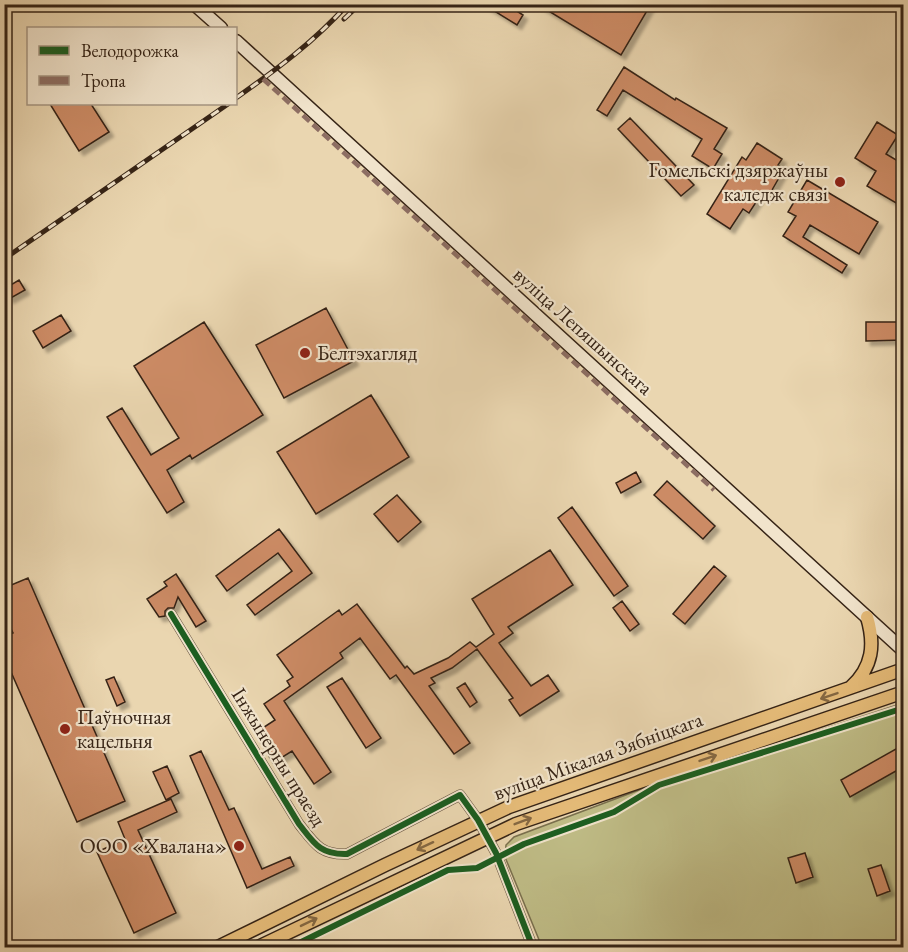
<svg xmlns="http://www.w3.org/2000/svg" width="908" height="952" font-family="'EB Garamond',serif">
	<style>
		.green { fill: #bfbc86; stroke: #7a704e; stroke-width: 1.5 }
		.building { fill: #cc8b65; stroke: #362416; stroke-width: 1.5; filter: url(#shadow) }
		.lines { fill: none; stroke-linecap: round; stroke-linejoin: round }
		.street-casing { stroke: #63503c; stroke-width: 11 }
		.secondary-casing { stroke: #362416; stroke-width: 15 }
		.primary-casing { stroke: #362416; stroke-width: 15 }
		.street { stroke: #f1e4cc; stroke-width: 8 }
		.secondary { stroke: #f1e4cc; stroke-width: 12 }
		.primary { stroke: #e5bb78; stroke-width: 12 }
		.rail-casing { stroke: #362416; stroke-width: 5 }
		.rail { stroke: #f1e4cc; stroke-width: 3; stroke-dasharray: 9; stroke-linecap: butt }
		.quiet { stroke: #8d6e63; stroke-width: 4.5; stroke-dasharray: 9 4.5; stroke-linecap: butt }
		.cycleway-casing { stroke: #f1e4cc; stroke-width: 10 }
		.cycleway { stroke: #1b5e20; stroke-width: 6 }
		.oneway { stroke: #856842 }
		.poi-dot { fill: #8f2418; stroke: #f1e4cc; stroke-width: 2 }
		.labels { text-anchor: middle; stroke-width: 4.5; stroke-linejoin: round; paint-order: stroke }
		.poi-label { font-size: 21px; fill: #362416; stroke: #f1e4cc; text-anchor: end }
		.street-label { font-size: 21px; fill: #362416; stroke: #f1e4cc }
	</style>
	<defs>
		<filter id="shadow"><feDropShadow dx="4.5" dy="4.5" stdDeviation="1.5" flood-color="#0004"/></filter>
	</defs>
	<rect width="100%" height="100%" fill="#ead6b0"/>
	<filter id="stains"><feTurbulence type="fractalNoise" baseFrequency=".00333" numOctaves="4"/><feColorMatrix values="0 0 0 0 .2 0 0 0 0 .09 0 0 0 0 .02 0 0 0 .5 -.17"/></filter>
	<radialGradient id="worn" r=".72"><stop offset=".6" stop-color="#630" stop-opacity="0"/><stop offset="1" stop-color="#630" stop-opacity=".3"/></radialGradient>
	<path class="green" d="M903 703V947H542L505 857 506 845 514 837 655 784Z"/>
	<path class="building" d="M483 4H506L523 15 517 25Z
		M537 4H651L621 55Z
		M624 67 675 100 676 98 727 128 714 149 722 154 713 169 692 156 702 139 623 90 607 116 597 110Z
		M50 104H91L109 132 79 151Z
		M630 118 694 185 681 196 618 129Z
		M877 122 898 135 886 154 903 164V207L867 186 876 171 855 158Z
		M757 143 782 159 778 165 784 169 768 197 762 193 749 213 743 209 730 229 707 214 742 157 746 160Z
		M807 180 878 222 859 254 810 225 803 237 847 265 842 273 783 236 796 216 788 212Z
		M19 280 25 290 9 299 4 289Z
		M326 308 354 361 284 398 256 345Z
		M61 315 71 331 43 348 33 331Z
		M204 322 263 415 192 459 190 455 167 470 184 502 167 513 107 417 122 408 151 455 179 438 134 366Z
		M866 322H903V340L866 341Z
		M371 395 409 457 316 514 277 452Z
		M636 472 641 482 621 493 616 483Z
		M667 481 715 526 703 539 654 495Z
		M397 495 421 522 398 542 374 514Z
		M572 507 628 586 614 596 558 518Z
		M279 529 312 573 255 615 247 605 292 571 278 553 227 591 216 576Z
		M550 550 573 585 508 627 513 633 499 643 531 686 548 675 559 691 520 716 509 700 513 698 477 649 452 668 431 678 435 683 429 686 470 743 454 754 396 675 390 679 360 638 340 653 343 658 284 701 331 772 314 784 292 751 273 763 255 733 275 720 264 704 290 686 287 681 293 677 277 655 339 610 342 615 357 604 405 668 407 666 414 674 448 658 470 642 476 647 494 634 472 599Z
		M714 566 726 576 685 624 673 614Z
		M176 574 206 621 196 627 178 597 174 608H168L165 611V616L159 617 147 599 167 586 164 582Z
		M28 578 125 801 77 822 4 656V637L13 633 4 615V588Z
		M622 601 639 624 630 631 613 608Z
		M114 677 125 702 117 706 106 680Z
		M342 678 381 738 366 748 327 687Z
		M465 683 477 702 470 707 457 688Z
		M903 745V767L850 797 841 780Z
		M201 751 229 810 234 808 262 869 290 857 294 866 247 888 190 756Z
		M167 766 179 793 166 800 153 772Z
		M171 799 177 812 138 830 176 913 134 933 97 852 125 839 118 822Z
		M805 853 813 877 796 883 788 858Z
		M881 865 890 891 877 896 868 869Z"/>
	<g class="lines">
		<g class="street-casing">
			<path id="street" d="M171 614 299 824C314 843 320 855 347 854L460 795 478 820 496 853 533 948"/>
		</g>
		<g class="secondary-casing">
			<path id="secondary" d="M194 4 221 28
				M236 41 904 651"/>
		</g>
		<g class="primary-casing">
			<path id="primary" d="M851 687C873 667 875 644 867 617
				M216 948 385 865 509 807 904 669
				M256 948 516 824 904 692"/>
		</g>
		<use href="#street" class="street"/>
		<use href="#secondary" class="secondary"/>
		<use href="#primary" class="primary"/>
		<g class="rail-casing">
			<path id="rail" d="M344 19 360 4
				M236 98C277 69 314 42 348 4
				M4 259 228 104"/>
		</g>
		<use href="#rail" class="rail"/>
		<path class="quiet" d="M263 79 714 490"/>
		<g class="cycleway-casing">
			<path id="cycleway" d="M171 614 299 824C314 843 320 855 347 854L460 795 478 820 496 853 533 948
				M289 948 448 870 477 868 524 844 614 812 659 785 904 708"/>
		</g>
		<use href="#cycleway" class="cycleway"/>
	</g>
	<defs><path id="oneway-shaft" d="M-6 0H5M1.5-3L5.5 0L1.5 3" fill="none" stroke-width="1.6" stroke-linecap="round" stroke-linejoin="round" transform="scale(1.5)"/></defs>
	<g class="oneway">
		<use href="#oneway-shaft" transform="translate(829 696) rotate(161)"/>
		<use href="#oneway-shaft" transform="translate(708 758) rotate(-19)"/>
		<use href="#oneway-shaft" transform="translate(523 821) rotate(-21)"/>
		<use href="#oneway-shaft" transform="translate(425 846) rotate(155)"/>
		<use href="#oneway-shaft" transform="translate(309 922) rotate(-26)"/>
	</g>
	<g class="poi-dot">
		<circle cx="840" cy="182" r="6"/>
		<circle cx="305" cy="353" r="6"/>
		<circle cx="65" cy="729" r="6"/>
		<circle cx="239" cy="846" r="6"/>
	</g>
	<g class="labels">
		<g class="poi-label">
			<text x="828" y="177">Гомельскі дзяржаўны<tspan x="828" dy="24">каледж связі</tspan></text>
			<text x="317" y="360" text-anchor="start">Белтэхагляд</text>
			<text x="77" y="724" text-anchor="start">Паўночная<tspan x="77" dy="24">кацельня</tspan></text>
			<text x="227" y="853">ООО «Хвалана»</text>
		</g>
		<g class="street-label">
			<text transform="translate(583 331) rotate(42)" y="7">вуліца Лепяшынскага</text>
			<text transform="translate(598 756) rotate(-20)" y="7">вуліца Мікалая Зябніцкага</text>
			<text transform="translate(279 757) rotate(58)" y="7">Інжынерны праезд</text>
		</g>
	</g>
	<rect width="908" height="952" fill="none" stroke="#ead6b0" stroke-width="24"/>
	<rect x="6" y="6" width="896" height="940" fill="none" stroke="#362416" stroke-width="3"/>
	<rect x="12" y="12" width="884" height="928" fill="none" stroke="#362416" stroke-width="1.5"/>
	<rect x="27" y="27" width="210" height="78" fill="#f1e4cc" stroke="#a69783" stroke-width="1.5"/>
	<rect x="39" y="46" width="30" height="9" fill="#1b5e20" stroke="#a69783" stroke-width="1.5"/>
	<text x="81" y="57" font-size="18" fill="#362416">Велодорожка</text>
	<rect x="39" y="76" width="30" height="9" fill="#8d6e63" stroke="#a69783" stroke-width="1.5"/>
	<text x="81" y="87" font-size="18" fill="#362416">Тропа</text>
	<rect width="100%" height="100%" filter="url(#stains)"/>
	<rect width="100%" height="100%" fill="url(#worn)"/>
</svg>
